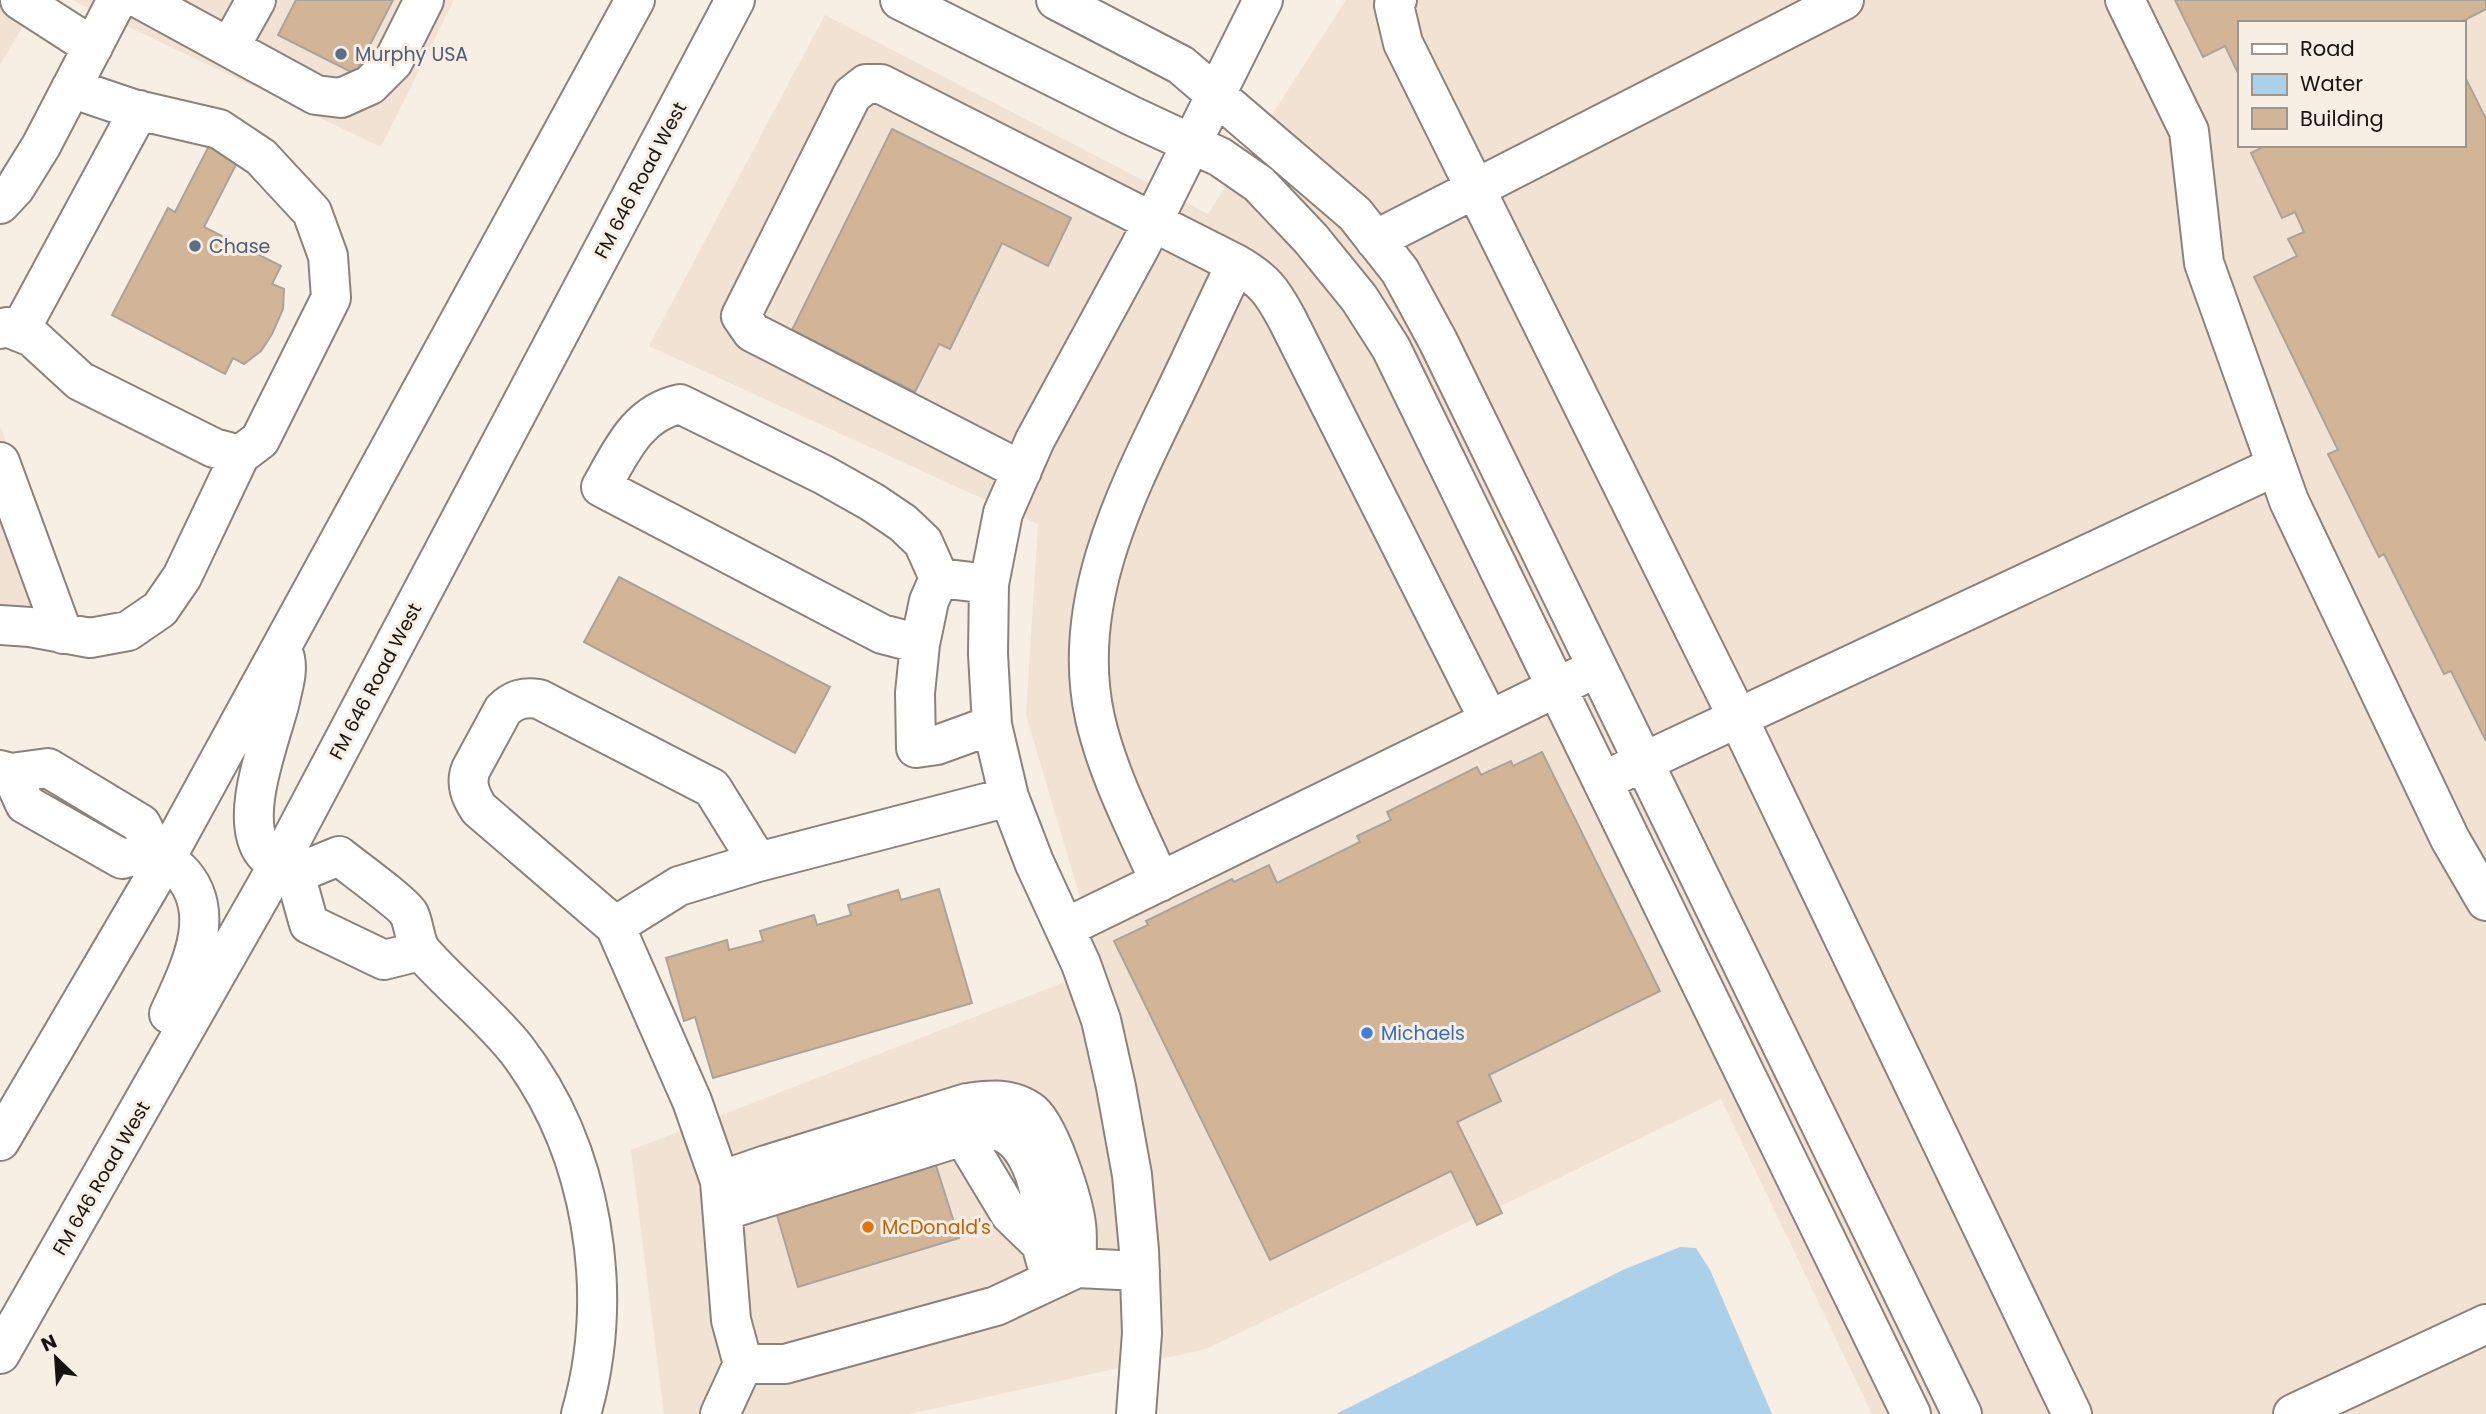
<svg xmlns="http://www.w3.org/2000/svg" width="2486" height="1414" font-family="Poppins,sans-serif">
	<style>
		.built { fill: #f1e2d3; fill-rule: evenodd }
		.water { fill: #abd0ea }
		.building { fill: #d2b596; stroke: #aba39a; stroke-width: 2 }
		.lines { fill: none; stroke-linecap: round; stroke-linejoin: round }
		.minor-casing { stroke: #8b837b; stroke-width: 42 }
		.major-casing { stroke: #8b837b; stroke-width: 42 }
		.minor { stroke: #fff; stroke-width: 38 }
		.major { stroke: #fff; stroke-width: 38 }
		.service-dot { fill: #5c6f8a; stroke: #f7eee4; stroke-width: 2.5 }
		.shop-dot { fill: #3f7fe0; stroke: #f7eee4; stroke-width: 2.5 }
		.food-dot { fill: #e8710a; stroke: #f7eee4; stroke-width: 2.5 }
		.labels { text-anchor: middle; stroke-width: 6; stroke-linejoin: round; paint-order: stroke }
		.service-label { font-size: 19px; fill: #4e5e75; stroke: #f7eee4; text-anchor: start }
		.street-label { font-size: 19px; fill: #161310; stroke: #f7eee4 }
		.shop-label { font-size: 19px; fill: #366cbe; stroke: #f7eee4; text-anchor: start }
		.food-label { font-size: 19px; fill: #c56008; stroke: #f7eee4; text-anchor: start }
	</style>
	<rect width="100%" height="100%" fill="#f7eee4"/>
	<path class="built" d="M0 0H38L0 65Z
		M72 0H454L381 147Z
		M1346 0H2486V1414H1872L1721 1099 1206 1349 909 1414H664L631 1150 1101 968 1026 715 1038 524 649 346 825 15 1208 214ZM2239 23H2463V145H2239Z
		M0 426 87 654 0 645Z"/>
	<path class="water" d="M1680 1247 1696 1248 1710 1270 1772 1414H1336L1625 1269Z"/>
	<path class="building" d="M296 0H393L355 74 278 35Z
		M2175 0H2486V9L2459 23H2239V75L2225 46 2203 57Z
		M2463 73 2486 119V741L2451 671 2444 674 2384 554 2379 557 2328 454 2338 450 2254 277 2297 256 2288 239 2304 232 2295 212 2282 218 2251 153 2267 145H2463Z
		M892 129 1071 218 1048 266 1002 243 950 349 939 344 915 392 792 330Z
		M213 138 242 153 204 227 281 266 272 284 284 289 283 309 272 334 261 351 244 364 233 358 225 374 112 315 168 208 175 212Z
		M619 577 830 687 795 753 584 642Z
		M1542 752 1660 991 1489 1075 1501 1101 1457 1122 1502 1213 1477 1225 1451 1171 1270 1260 1114 941 1148 925 1146 921 1232 879 1234 882 1269 865 1277 883 1360 842 1357 836 1391 820 1387 812 1477 767 1481 775 1511 761 1513 766Z
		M939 889 972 1003 713 1078 695 1017 684 1021 666 958 727 940 729 950 763 941 760 931 814 915 817 925 851 915 848 905 898 890 901 900Z
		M932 1153 959 1238 798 1287 777 1215 826 1199 822 1186Z"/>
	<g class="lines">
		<g class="minor-casing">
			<path id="minor" d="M20 0 93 47
				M142 0 316 95 341 98 370 85 393 62 424 0
				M900 0 1132 116 1220 157 1259 184 1311 239 1359 298 1391 348 1911 1414
				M1056 0 1181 65 1355 214 1400 271 1438 341 1962 1414
				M1397 0 1394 5 1403 43 1738 718 2072 1414
				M2125 0 2189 131 2204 263 2289 501 2450 839 2486 901
				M230 47 256 0
				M0 204 15 188 41 146 117 0
				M1375 240 1844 0
				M1236 264C1264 280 1272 291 1287 319L1489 720
				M0 329 7 327 32 337 80 381 214 448 240 455 260 440 331 298 328 256 312 212 261 157 219 129 133 109 71 88
				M19 332 139 110
				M0 462 63 634
				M1022 471 752 332 741 316 852 95 866 84H881L1236 264C1214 309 1194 354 1172 399 1124 497 1070 605 1095 718 1108 775 1136 828 1160 882
				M939 578 929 601 920 644 882 634 601 487C621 452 637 413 680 404L824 475 872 502 903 523 923 542 939 578 989 584
				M0 625 30 627 90 638 128 631 160 609 182 577 240 455
				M920 644 915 693 916 748 937 745 992 725
				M1620 773 2276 466
				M615 926 679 886 758 862
				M1065 928 1578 677
				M963 1136C971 1134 981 1130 990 1130 1022 1130 1037 1174 1041 1200 1043 1214 1041 1230 1041 1244
				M720 1181 692 1101 615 926 479 809C471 797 465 784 471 769L503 710C514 699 524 697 539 699L712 788 758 862 1009 797
				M723 1211 963 1136 1010 1214 1041 1244 1051 1279
				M1077 1268 996 1306 785 1364H743L731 1320 720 1181 763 1166 967 1103C990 1100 1009 1097 1030 1111 1049 1123 1073 1201 1076 1224 1078 1238 1076 1254 1077 1268L1140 1271
				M720 1414 743 1364
				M1136 1414 1142 1333 1139 1250 1132 1175 1116 1087 1101 1020 1081 964 1034 862 1009 797 992 725 988 654 989 584 1003 513 1035 440 1140 247 1263 0
				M2293 1414 2486 1324"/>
		</g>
		<g class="major-casing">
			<path id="major" d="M285 658C288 673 283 686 280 701 271 739 237 818 264 853 272 863 284 868 295 874L309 924 384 960 420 951
				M0 770 11 773 48 768 141 824 155 852
				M11 773 25 804 122 859C131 857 145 852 154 853 163 853 171 862 177 868 221 909 190 968 169 1014
				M295 874 339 856C351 866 404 904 409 914 415 926 414 943 423 953 452 986 488 1014 516 1049 593 1149 616 1293 581 1414
				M0 1141 166 858 635 0
				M0 1354 278 865 735 0"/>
		</g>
		<use href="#minor" class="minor"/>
		<use href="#major" class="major"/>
	</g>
	<g class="service-dot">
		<circle cx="341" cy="54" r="7"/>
		<circle cx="195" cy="246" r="7"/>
	</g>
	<circle class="shop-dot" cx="1367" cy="1033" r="7"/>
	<circle class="food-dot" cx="868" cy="1227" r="7"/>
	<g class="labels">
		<g class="service-label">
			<text x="355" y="61">Murphy USA</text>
			<text x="209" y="253">Chase</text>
		</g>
		<g class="street-label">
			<text transform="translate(640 180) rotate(-62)" y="7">FM 646 Road West</text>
			<text transform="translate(375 681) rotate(-62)" y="7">FM 646 Road West</text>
			<text transform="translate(101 1178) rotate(-60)" y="7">FM 646 Road West</text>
		</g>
		<g class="shop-label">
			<text x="1381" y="1040">Michaels</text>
		</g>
		<g class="food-label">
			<text x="882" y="1234">McDonald's</text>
		</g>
	</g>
	<rect x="2238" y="21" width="228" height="126" fill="#f7eee4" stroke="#9d968f" stroke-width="2"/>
	<rect x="2252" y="44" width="35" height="10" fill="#ffffff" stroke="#9d968f" stroke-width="2"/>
	<text x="2300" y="56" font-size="21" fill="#161310">Road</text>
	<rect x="2252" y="74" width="35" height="21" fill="#abd0ea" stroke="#9d968f" stroke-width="2"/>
	<text x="2300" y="91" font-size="21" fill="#161310">Water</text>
	<rect x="2252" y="108" width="35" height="21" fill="#d2b596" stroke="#9d968f" stroke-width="2"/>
	<text x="2300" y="126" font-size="21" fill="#161310">Building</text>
	<g transform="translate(56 1358) rotate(335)" stroke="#f7eee4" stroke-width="5" paint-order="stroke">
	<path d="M0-5L12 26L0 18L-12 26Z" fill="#161310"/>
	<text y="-10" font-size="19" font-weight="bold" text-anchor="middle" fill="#161310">N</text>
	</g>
</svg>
